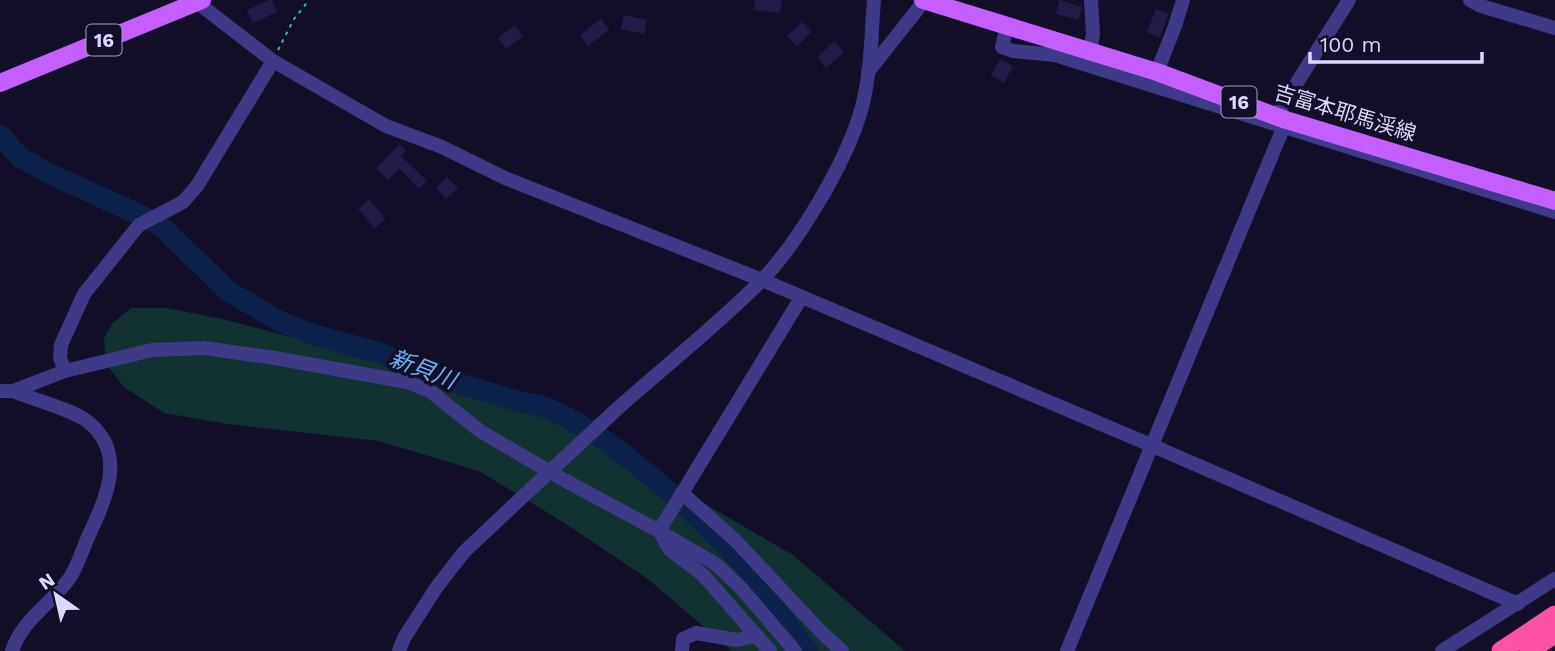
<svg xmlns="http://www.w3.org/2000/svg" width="1555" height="651" font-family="'Work Sans','Noto Sans JP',sans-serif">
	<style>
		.green { fill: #123231 }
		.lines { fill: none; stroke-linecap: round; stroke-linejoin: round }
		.river { stroke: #0c224b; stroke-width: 21 }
		.building { fill: #251b49 }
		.path { stroke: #2ebbb4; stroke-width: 2; stroke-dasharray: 3.5 5; stroke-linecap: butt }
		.minor { stroke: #3e3a88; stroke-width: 14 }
		.major { stroke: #c45eff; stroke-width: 18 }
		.highway { stroke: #ff52a3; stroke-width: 19 }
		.minor-bridge { stroke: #3e3a88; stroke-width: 14 }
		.labels { text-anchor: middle; stroke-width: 7; stroke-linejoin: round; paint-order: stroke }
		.shield { fill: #140f28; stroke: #a09bbe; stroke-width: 2 }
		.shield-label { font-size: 19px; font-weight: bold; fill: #dcd7ff }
		.street-label { font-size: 21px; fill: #dcd7ff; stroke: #140f28 }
		.water-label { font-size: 23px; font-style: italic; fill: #65b6ff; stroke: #140f28 }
	</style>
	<rect width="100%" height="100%" fill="#140f28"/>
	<path class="green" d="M131 308H167L226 320 462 382 602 444 793 555 905 651H732L648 579 563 522 479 471 379 441 228 424 164 413 124 387 106 364 104 338 112 324Z"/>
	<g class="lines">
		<path class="river" d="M0 135 20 157 48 173 151 220 162 227 228 291 279 321 314 335 380 353 443 379 524 403C585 406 720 533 758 582 775 604 788 631 808 651"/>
	</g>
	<path class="building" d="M269 0H272L277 12 253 23 247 10Z
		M755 0H782L780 13 754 10Z
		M1059 0 1082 7 1078 20 1056 14Z
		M1156 9 1169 14 1160 37 1147 32Z
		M624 15 647 20 644 34 621 29Z
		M601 19 609 30 588 46 580 35Z
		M802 22 812 32 797 46 787 36Z
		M515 25 523 36 506 49 498 38Z
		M835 41 844 52 826 68 817 57Z
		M1000 59 1013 66 1004 83 991 75Z
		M399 144 406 150 401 156 427 181 419 189 399 168 388 180 376 169Z
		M447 177 458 188 446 199 436 188Z
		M369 199 385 219 375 228 358 209Z"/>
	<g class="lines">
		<path class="path" d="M278 50 294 19 309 0"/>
		<path class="minor" d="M194 0 273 61 386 126 442 147 505 178 762 280 1153 446 1518 604
			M1470 0 1481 6 1555 28
			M1007 26 1002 47 1013 51 1055 55 1555 212
			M1090 53 1093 34 1091 0
			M868 72 925 0
			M1157 72 1175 26 1183 0
			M1276 116 1349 0
			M65 371 60 358 61 345 84 294 139 225 183 202 197 186 273 61
			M0 391H13C32 399 71 409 87 421 128 453 106 498 88 537 83 549 78 564 71 576 54 602 22 619 12 651
			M13 391 65 371 152 350 204 348 275 358 407 382 430 391 480 431 564 480 659 531 717 565 741 588 795 651
			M617 409C664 367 716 326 761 281 798 243 843 167 859 117 871 80 871 38 874 0
			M682 493 735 540 822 633 842 651
			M659 531 801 298
			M660 532 669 549 703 575 770 651
			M399 651 404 638 436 588 464 552 532 488
			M682 651 683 639 696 633 737 640 754 636
			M1067 651 1286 121
			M1442 651 1555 579"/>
		<path class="major" d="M923 0 1157 72 1286 120 1555 201
			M0 83 202 0"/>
		<path class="highway" d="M1501 651 1555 615
			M1529 651 1555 634"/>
		<path class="minor-bridge" d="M532 488 617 409"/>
	</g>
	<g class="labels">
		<g class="shield">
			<rect x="86.5" y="24.5" width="35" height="31" rx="5"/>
			<rect x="1221.5" y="86.5" width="35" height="31" rx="5"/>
		</g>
		<g class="shield-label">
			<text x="104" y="47">16</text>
			<text x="1239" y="109">16</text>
		</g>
		<g class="street-label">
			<text transform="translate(1345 113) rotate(17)" y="7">吉富本耶馬渓線</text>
		</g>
		<g class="water-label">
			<text transform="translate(423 369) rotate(21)" y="8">新貝川</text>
		</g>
	</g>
	<g transform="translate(56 595) rotate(326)" stroke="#140f28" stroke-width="5" paint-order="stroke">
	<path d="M0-5L12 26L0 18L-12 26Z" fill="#dcd7ff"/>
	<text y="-10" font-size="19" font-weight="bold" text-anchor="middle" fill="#dcd7ff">N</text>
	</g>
	<path d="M1310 52v10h172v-10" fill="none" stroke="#dcd7ff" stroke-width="3.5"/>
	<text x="1320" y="52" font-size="21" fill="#dcd7ff" stroke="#140f28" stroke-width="5" paint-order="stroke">100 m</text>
</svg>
